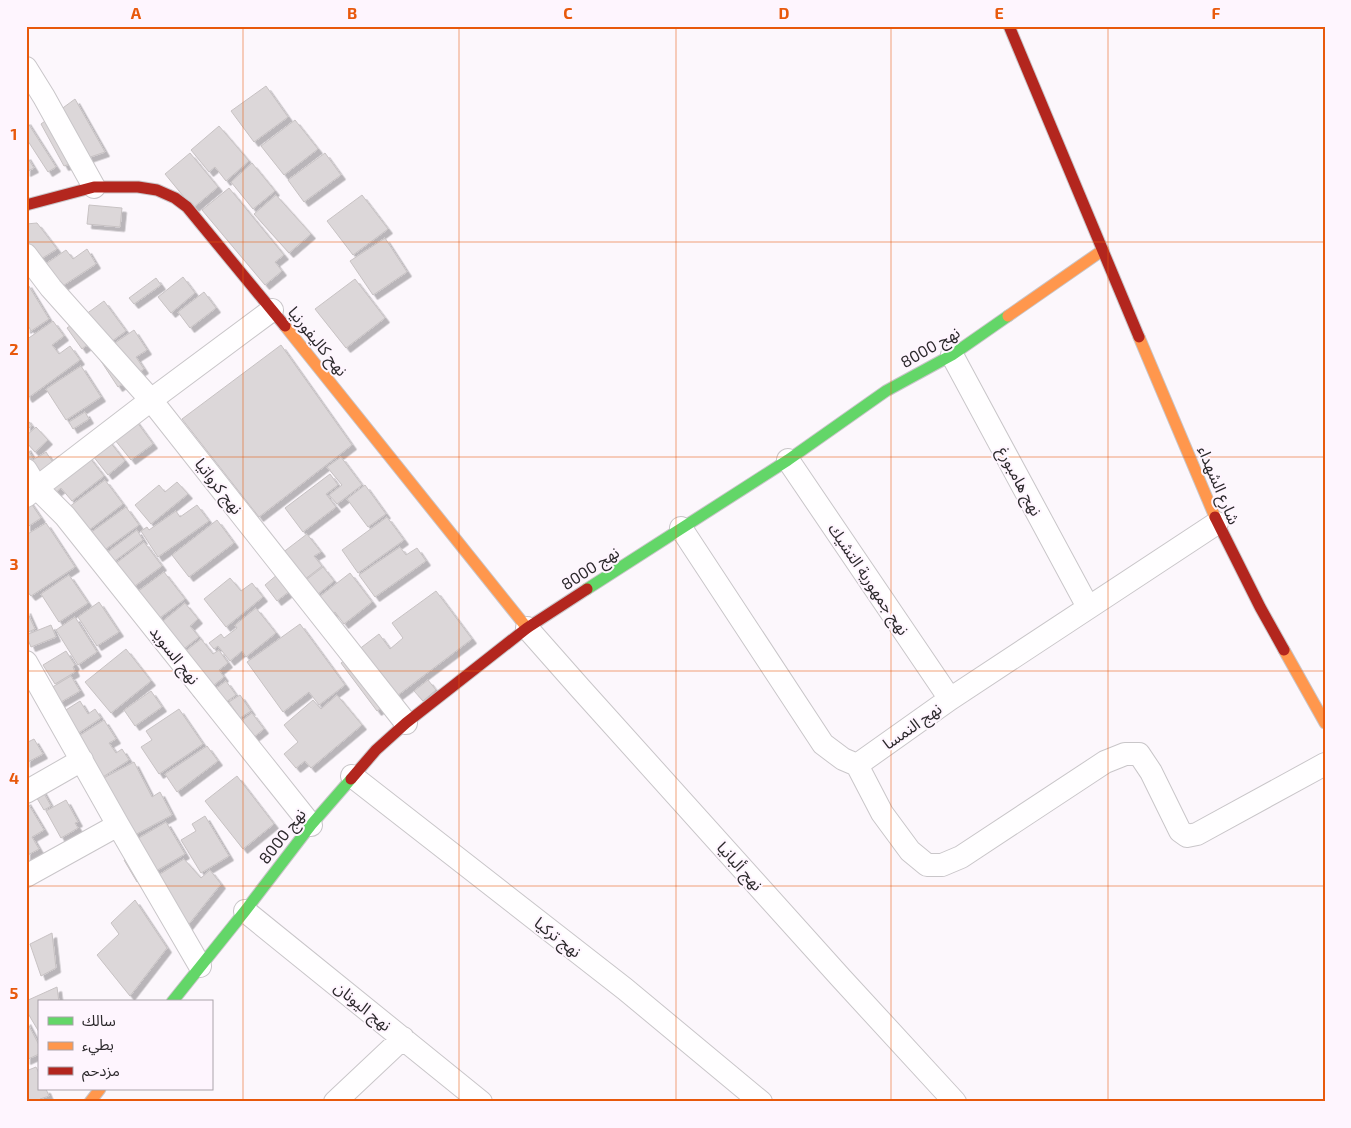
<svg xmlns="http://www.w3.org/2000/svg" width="1351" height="1128" font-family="'Exo 2','Noto Sans Arabic',sans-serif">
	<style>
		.building { fill: #dcd7d9; stroke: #c7c2c3; filter: url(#shadow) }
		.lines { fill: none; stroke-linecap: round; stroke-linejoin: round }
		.street-casing { stroke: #c9c6c9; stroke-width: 24 }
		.fast-casing { stroke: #c9c6c9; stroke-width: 13 }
		.slow-casing { stroke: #c9c6c9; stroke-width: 13 }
		.jam-casing { stroke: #c9c6c9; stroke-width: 13 }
		.street { stroke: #fffeff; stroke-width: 22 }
		.fast { stroke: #63d668; stroke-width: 11 }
		.slow { stroke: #ff974d; stroke-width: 11 }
		.jam { stroke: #b3261e; stroke-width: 11 }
		.grid { fill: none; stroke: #e8590c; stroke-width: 1; stroke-opacity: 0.55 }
		.labels { text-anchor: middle; stroke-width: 4; stroke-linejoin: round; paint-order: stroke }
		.street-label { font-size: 16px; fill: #2c292c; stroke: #fef5fe }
		.neatline { fill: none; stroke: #e8590c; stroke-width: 2 }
		.grid-label { font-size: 16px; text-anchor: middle; font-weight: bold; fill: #e8590c }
	</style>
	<defs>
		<filter id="shadow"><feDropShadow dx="4.5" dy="4.5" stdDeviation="0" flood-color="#0004"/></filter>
	</defs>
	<rect width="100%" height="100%" fill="#fcf7fc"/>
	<path class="building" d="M266 86 288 117 254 142 231 111Z
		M75 99 105 152 64 166 41 124Z
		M26 120 56 167 48 172 26 138Z
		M295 120 318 149 284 175 261 146Z
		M219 126 249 161 226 181 215 167 209 172 191 150Z
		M190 153 218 187 193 208 165 174Z
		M325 153 341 175 304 202 288 180Z
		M26 155 34 168 26 172Z
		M252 163 275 191 253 209 231 182Z
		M229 188 284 255 275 262 282 271 265 285 202 210Z
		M276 195 311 234 289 253 254 214Z
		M362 195 388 229 353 255 327 221Z
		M89 205 122 208 120 227 87 224Z
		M37 223 57 249 28 267 26 265V224Z
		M385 238 407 272 373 295 350 261Z
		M87 249 96 264 49 295 34 272 66 250 73 259Z
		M183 277 195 293 171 313 158 297Z
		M156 278 161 285 134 304 129 298Z
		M355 279 385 318 346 348 315 309Z
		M27 283 49 319 31 331 29 327 26 329Z
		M204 292 216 308 190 328 178 312Z
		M104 301 126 331 97 352 90 343 82 349 67 328Z
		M53 321 64 336 52 345 59 354 70 346 80 360 28 398 26 395V340Z
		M134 330 147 350 136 357 144 369 118 387 97 355Z
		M281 345 352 445 259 517 182 419Z
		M81 366 101 397 66 420 46 389Z
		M85 412 89 419 73 429 69 422Z
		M26 418 32 426 26 430Z
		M134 418 153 444 131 460 111 435Z
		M36 427 48 440 35 452 26 442V436Z
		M106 437 125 461 108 475 89 451Z
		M26 446 33 458 26 461Z
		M46 452 52 461 59 456 41 476 31 461Z
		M86 453 104 476 72 501 61 488 50 497 43 488Z
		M341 457 362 485 337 504 329 495 342 485 327 467Z
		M330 474 338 485 326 494 336 507 303 532 285 508Z
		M105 480 123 504 84 534 65 510Z
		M177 482 188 494 151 524 135 505 159 485 165 492Z
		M365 485 386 514 368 527 347 499Z
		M26 496 41 518 26 528Z
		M197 505 209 521 158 557 141 531 147 527 149 530 176 511 180 517Z
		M126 507 139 525 99 554 86 536Z
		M387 517 404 540 358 573 342 550Z
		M217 520 234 543 189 577 172 555Z
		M46 523 75 567 31 596 26 590V535Z
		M137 530 143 540 108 566 101 557Z
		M307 534 321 552 314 556 322 566 277 601 265 585 278 574 269 563Z
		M144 542 162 566 128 591 111 567Z
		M400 547 406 555 417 548 426 561 375 597 359 575Z
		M323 567 334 581 313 598 302 583Z
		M164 572 185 599 153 623 133 595Z
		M350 573 372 602 344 624 335 612 318 625 305 608Z
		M69 575 88 603 59 622 41 594Z
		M230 578 241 591 252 583 263 597 226 627 204 599Z
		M436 591 472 639 377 711 341 663 379 634 390 649 403 638 392 623Z
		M99 602 119 632 97 646 78 617Z
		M185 603 198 619 190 626 199 637 168 661 147 634Z
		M256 608 276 633 246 657 242 651 230 661 218 646 214 649 209 643 221 634 224 638 237 628 235 625Z
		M26 609 35 629 26 633Z
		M75 617 97 652 78 665 56 630Z
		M300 624 345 685 319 705 309 692 283 712 247 662Z
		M51 625 56 637 31 647 26 635Z
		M201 639 213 654 219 650 228 663 219 670 224 677 196 699 169 664Z
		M126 649 151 681 111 713 85 682Z
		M66 651 75 665 73 667 75 672 55 684 43 665Z
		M71 676 80 691 42 713 34 698Z
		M428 680 436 690 423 701 414 691Z
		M226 681 236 695 226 702 203 698Z
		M151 691 162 707 135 726 124 710Z
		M240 695 251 711 240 718 229 702Z
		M337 695 362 725 311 768 305 761 296 768 284 754 298 742 284 725 313 700 321 709Z
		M80 701 88 714 95 709 101 718 74 736 50 720Z
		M179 709 203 744 159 774 141 747 152 740 146 731Z
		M252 713 264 729 254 737 240 722Z
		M104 720 116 739 109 743 116 753 122 749 129 760 89 786 63 746Z
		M34 739 43 754 26 763V743Z
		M207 746 218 761 177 792 165 774Z
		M134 762 152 797 160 792 172 815 131 837 100 780Z
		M237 776 274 824 243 849 205 801Z
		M37 781 51 806 44 810 29 785Z
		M26 800 44 830 32 837 39 849 26 856Z
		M66 800 78 822 75 823 78 828 61 838 46 811Z
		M205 816 229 856 201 873 181 840 196 831 192 824Z
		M166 822 185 854 137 882 124 860 138 851 132 842Z
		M184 859 201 878 210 870 221 884 185 929 154 878Z
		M135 900 167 948 130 996 97 955 119 934 111 923Z
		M52 933 56 968 41 976 30 944Z
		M57 987 59 1002H39V1032L26 1010V1001Z
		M26 1020 39 1045V1054L26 1060Z
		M36 1067 39 1073V1089H46L49 1096 40 1099 43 1102H26V1071Z"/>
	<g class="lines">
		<g class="street-casing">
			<path id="street" d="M26 68 44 97 94 187
				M26 255 51 288 151 400 406 723
				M952 355 1088 607
				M788 460 950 699
				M26 470 37 488 65 516 311 825
				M26 496 151 400 272 310
				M681 528 823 744 843 759 857 765 950 699 1217 523
				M527 628 580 688 841 978 955 1102
				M26 662 118 825 200 966
				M857 765 882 813 910 851 927 865H942L961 857 1105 762 1125 754H1139L1151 772 1180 831 1187 836 1197 834 1325 764
				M352 776 625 989 761 1102
				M26 792 82 760
				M26 876 118 825
				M245 911 481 1102
				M335 1102 403 1038"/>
		</g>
		<g class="fast-casing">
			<path id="fast" d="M587 589 788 460 886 391 952 355 1008 316
				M172 1002 245 911 311 825 351 779"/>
		</g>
		<g class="slow-casing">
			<path id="slow" d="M1008 316 1103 250
				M285 326 527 628
				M1139 337 1215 517
				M1284 650 1325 723
				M90 1102 100 1089"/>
		</g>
		<g class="jam-casing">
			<path id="jam" d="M1009 26 1139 337
				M26 205 94 187H138L157 190 175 198 187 207 285 326
				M1215 517 1260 607 1284 650
				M351 779 376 750 406 723 527 628 587 589"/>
		</g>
		<use href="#street" class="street"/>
		<use href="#fast" class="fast"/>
		<use href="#slow" class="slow"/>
		<use href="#jam" class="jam"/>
	</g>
	<path class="grid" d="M243 26V1102M459 26V1102M676 26V1102M891 26V1102M1108 26V1102M26 242H1325M26 457H1325M26 671H1325M26 886H1325"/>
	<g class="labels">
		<g class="street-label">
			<text transform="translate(318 341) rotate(51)" y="6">نهح كاليفورنيا</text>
			<text transform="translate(930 347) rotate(-30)" y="6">نهج 8000</text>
			<text transform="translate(1020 481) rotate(62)" y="6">نهج هامبورغ</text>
			<text transform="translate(1219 485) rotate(67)" y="6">شارع الشهداء</text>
			<text transform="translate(219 486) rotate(52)" y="6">نهج كرواتيا</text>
			<text transform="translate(590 568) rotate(-33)" y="6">نهج 8000</text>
			<text transform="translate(869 579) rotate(56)" y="6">نهج جمهورية التشيك</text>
			<text transform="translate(175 655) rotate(52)" y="6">نهج السويد</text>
			<text transform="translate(912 726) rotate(-35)" y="6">نهج النمسا</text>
			<text transform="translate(282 836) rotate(-52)" y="6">نهج 8000</text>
			<text transform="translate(740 866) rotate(48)" y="6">نهج ألبانيا</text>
			<text transform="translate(558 937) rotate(38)" y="6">نهج تركيا</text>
			<text transform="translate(363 1006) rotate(39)" y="6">نهج اليونان</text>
		</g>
	</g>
	<rect width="1351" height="1128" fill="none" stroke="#fef5fe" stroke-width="55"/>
	<rect x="38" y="1000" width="175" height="90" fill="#fef5fe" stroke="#aaa3aa"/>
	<rect x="48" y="1017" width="25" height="8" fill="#63d668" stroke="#aaa3aa"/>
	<text x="82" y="1026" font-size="15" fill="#2c292c">سالك</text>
	<rect x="48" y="1042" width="25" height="8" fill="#ff974d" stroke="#aaa3aa"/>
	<text x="82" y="1050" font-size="15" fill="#2c292c">بطيء</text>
	<rect x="48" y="1067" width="25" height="8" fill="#b3261e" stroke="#aaa3aa"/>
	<text x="82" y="1076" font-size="15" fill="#2c292c">مزدحم</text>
	<rect x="28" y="28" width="1296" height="1072" class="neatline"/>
	<g class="grid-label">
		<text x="136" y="19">A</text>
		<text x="352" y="19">B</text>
		<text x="568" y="19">C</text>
		<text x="784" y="19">D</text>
		<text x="999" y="19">E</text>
		<text x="1216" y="19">F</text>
		<text x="14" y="140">1</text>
		<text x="14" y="355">2</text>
		<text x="14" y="570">3</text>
		<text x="14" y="784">4</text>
		<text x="14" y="999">5</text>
	</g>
</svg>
